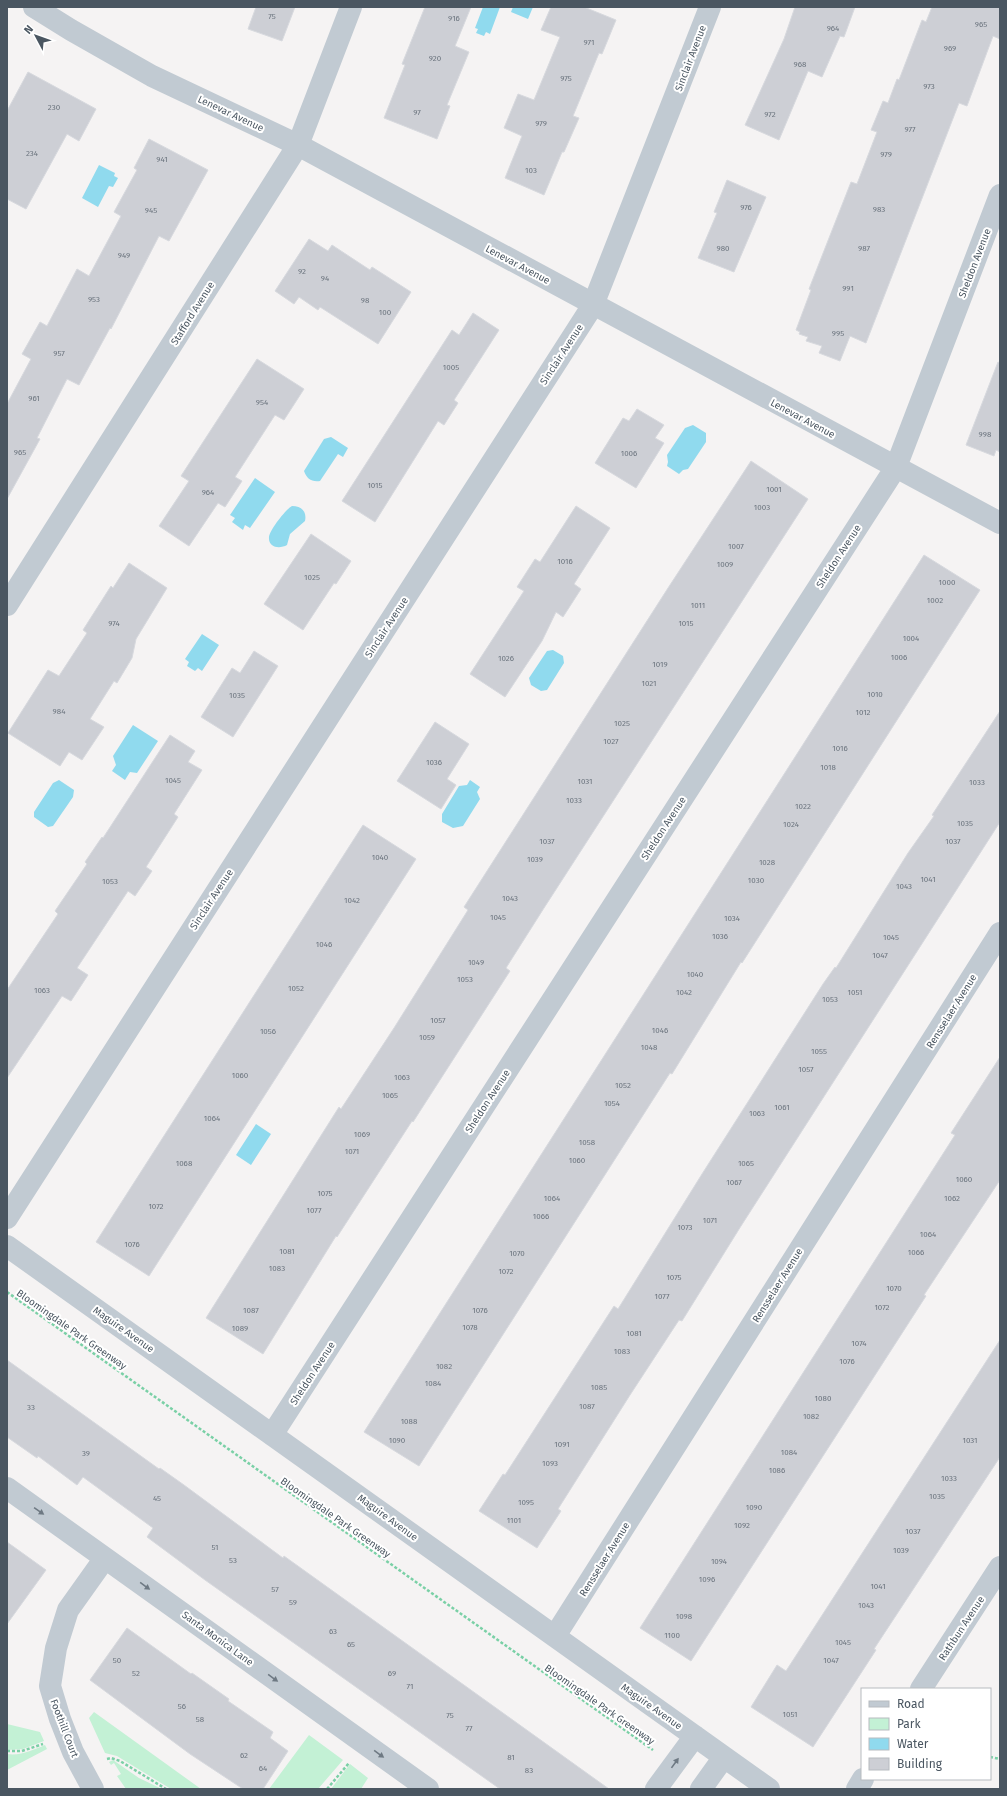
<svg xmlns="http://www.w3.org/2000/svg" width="1007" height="1796" font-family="'Fira Sans',sans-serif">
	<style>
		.green { fill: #c3f1d5 }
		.water { fill: #90daee }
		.building { fill: #cdcfd5; stroke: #d7d9de }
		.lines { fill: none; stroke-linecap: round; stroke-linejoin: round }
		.path { stroke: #7ad0a6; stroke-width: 2.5; stroke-dasharray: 3 2; stroke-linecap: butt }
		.street { stroke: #c1cad2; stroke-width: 22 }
		.oneway { fill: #6e7983 }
		.labels { text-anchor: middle; stroke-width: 4; stroke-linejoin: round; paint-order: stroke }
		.number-label { font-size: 8px; fill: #6b747e }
		.street-label { font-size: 10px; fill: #4a5661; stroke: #fff }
	</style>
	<rect width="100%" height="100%" fill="#f5f3f3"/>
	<path class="green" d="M94 1712 201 1789H171L117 1756 105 1753 89 1718Z
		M7 1724 40 1732 44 1741 23 1749 7 1750Z
		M309 1735 343 1760 318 1789H269Z
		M45 1745 47 1749 7 1770V1754C21 1756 33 1750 45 1745Z
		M113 1760 139 1778 162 1789H126L117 1776 121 1774 114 1763 111 1765 109 1762Z
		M350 1764 368 1778 361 1789H331Z"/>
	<path class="water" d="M483 7H500L490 34 486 32 484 36 476 33 478 29 475 28Z
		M513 7H533L528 19 511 12Z
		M99 165 115 173 114 176 118 178 113 187 109 186 98 207 82 198Z
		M693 425 706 433V442L688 469 683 470 679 474 667 466 668 462 667 455 685 428Z
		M331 437 348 448 343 457 338 454 320 481C311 482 307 479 304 471L324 439Z
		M255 478 275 492 250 528 245 525 243 530 232 522 235 518 230 515Z
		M292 506C302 506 307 512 305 521L290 534 287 545C280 549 268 548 269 537 270 530 285 510 292 506Z
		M202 634 219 645 202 671 198 668 195 671 187 666 189 662 185 659Z
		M553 650 563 656 564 663 547 690 541 691 531 685 529 678 547 651Z
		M133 725 158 741 137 773 130 772 125 780 112 771 116 765 113 756Z
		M59 780 74 790 73 797 53 826 48 827 34 817V812L53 783Z
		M470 780 480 787 477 792 480 799 463 826 453 828 442 822V814L459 786 467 785Z
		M256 1124 271 1134 251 1165 236 1155Z"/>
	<path class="building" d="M256 7H295L282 41 248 29Z
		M425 7H471L455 46 469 52 447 105 450 106 437 139 384 118 405 65 402 64Z
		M551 7H584L616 20 602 54 599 53 573 116 579 118 564 152H562L544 195 505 178 522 136 504 128 518 94 534 100 560 37 541 30Z
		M795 7H855L844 37 840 36 822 77 808 71 779 140 745 125 784 39Z
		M932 7H1000V39L993 36 967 106 959 103 866 343 850 336 840 361 819 353 822 346 806 341 808 337 799 334 800 332 796 330 811 290 809 289 851 182 857 184 877 132 871 130 883 101 888 103 897 79 899 80 922 20 926 22Z
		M28 72 96 109 79 141 67 134 26 209 7 199V111Z
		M149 139 208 170 169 241 159 236 111 329 110 328 79 385 67 379 37 438 40 439 7 499V404L31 359 22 354 40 322 47 326 77 269 89 276 121 216 114 212 137 170 134 168Z
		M727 180 766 197 734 272 698 258 717 213 714 212Z
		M309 239 328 251 332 245 370 270 372 267 411 292 378 344 320 307 318 310 299 297 294 304 275 291Z
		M473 313 499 330 454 400 458 403 444 425 438 421 375 522 342 501 452 330 459 335Z
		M257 359 304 389 284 420 275 415 235 477 242 481 225 507 218 503 189 546 159 526 189 481 181 476Z
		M998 362 1000 363V452L996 450 994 456 966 445Z
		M637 409 664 425 655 438 664 443 636 488 595 463 623 418 629 421Z
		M751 461 808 499 544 908 506 968 510 971 413 1122 412 1121 337 1237 336 1236 263 1354 206 1318 339 1107 341 1109 394 1028 468 910 464 907 668 588Z
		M576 506 610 528 574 584 581 589 563 617 556 612 542 641 505 697 470 674 524 591 517 587 535 559 540 562Z
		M311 534 351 561 336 584 334 583 303 630 264 604Z
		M924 555 980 590 742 963 741 962 672 1074 670 1073 419 1466 364 1432Z
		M129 563 167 588 136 639 132 658 117 683 114 681 90 719 104 727 82 760 69 752 60 766 8 733 48 670 59 676 87 633 83 630 111 586 113 588Z
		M254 651 278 666 233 737 201 717 232 668 240 673Z
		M1000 711V822L741 1226 682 1321 679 1320 630 1395 558 1509 561 1511 537 1548 479 1511 503 1474 505 1475 614 1306 618 1309 702 1174 823 984 835 967 836 968 908 853 934 816 932 815Z
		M435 722 469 744 447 779 456 785 441 809 397 781Z
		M170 735 195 751 188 762 202 770 174 814 178 817 146 867 152 871 135 896 128 891 77 968 88 975 71 1001 62 996 7 1078V990L58 914 55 911 87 864 85 862 102 837 103 838Z
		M363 825 416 859 149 1276 96 1242Z
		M1000 1057V1180L924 1295 926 1296 691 1661 640 1628 955 1135 951 1133Z
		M1000 1340V1457L874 1649 876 1650 813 1747 751 1707 777 1665 786 1671Z
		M7 1360 159 1469 160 1468 184 1485 283 1558 284 1556 609 1789H500L205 1580 147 1537 153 1528 83 1477 77 1485 38 1456 37 1458 7 1437Z
		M7 1542 46 1570 7 1624Z
		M127 1628 191 1674 192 1673 229 1699 228 1701 273 1732 270 1738 288 1751 263 1789H243L190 1754 90 1680Z"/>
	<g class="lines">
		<path class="path" d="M7 1292 653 1750
			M7 1751H22L43 1744
			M990 1757 1000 1759
			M107 1759 111 1758 120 1761 166 1789
			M327 1789 349 1763"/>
		<path class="street" d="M34 7 71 30 152 76 298 145 1000 523
			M7 605 298 145 351 7
			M7 1218 593 305 710 7
			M7 1246 769 1789
			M272 1435 896 467 1000 195
			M7 1488 428 1789
			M555 1636 1000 933
			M921 1689 1000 1567
			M93 1789 73 1752 60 1719 50 1686 56 1648 68 1610 105 1558
			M656 1789 695 1736
			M701 1789 724 1757
			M857 1789 863 1779"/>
	</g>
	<defs><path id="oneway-solid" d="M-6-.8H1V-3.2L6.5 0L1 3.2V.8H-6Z"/></defs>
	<g class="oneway">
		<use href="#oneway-solid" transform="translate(39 1511) rotate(35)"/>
		<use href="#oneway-solid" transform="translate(145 1586) rotate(36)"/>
		<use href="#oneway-solid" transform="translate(273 1678) rotate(36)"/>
		<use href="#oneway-solid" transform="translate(379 1754) rotate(36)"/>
		<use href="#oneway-solid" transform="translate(675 1763) rotate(-54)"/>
	</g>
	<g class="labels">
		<g class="number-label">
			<text x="272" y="19">75</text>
			<text x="454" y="21">916</text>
			<text x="981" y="27">965</text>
			<text x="833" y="31">964</text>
			<text x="589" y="45">971</text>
			<text x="950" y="51">969</text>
			<text x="435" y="61">920</text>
			<text x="800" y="67">968</text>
			<text x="566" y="81">975</text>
			<text x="929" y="89">973</text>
			<text x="54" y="110">230</text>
			<text x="417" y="115">97</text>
			<text x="770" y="117">972</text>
			<text x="541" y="126">979</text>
			<text x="910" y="132">977</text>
			<text x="32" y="156">234</text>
			<text x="886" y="157">979</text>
			<text x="162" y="162">941</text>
			<text x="531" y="173">103</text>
			<text x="746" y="210">976</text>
			<text x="879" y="212">983</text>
			<text x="151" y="213">945</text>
			<text x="723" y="251">980</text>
			<text x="864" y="251">987</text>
			<text x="124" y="258">949</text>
			<text x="302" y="274">92</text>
			<text x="325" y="281">94</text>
			<text x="848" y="291">991</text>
			<text x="94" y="302">953</text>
			<text x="365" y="303">98</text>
			<text x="385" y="315">100</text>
			<text x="838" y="336">995</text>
			<text x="59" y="356">957</text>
			<text x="451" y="370">1005</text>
			<text x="34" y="401">961</text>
			<text x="262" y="405">954</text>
			<text x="985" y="437">998</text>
			<text x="20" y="455">965</text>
			<text x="629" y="456">1006</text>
			<text x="375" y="488">1015</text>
			<text x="774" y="492">1001</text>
			<text x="208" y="495">964</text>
			<text x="762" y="510">1003</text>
			<text x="736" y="549">1007</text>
			<text x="565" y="564">1016</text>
			<text x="725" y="567">1009</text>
			<text x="312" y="580">1025</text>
			<text x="947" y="585">1000</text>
			<text x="935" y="603">1002</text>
			<text x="698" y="608">1011</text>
			<text x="114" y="626">974</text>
			<text x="686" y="626">1015</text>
			<text x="911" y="641">1004</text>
			<text x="899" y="660">1006</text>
			<text x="506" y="661">1026</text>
			<text x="660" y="667">1019</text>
			<text x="649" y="686">1021</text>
			<text x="875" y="697">1010</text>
			<text x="237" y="698">1035</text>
			<text x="59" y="714">984</text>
			<text x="863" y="715">1012</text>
			<text x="622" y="726">1025</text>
			<text x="611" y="744">1027</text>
			<text x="840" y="751">1016</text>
			<text x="434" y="765">1036</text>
			<text x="828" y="770">1018</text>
			<text x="173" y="783">1045</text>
			<text x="585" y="784">1031</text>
			<text x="977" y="785">1033</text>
			<text x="574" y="803">1033</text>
			<text x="803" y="809">1022</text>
			<text x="965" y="826">1035</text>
			<text x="791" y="827">1024</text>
			<text x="547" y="844">1037</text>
			<text x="953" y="844">1037</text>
			<text x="380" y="860">1040</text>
			<text x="535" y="862">1039</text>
			<text x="767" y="865">1028</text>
			<text x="928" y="882">1041</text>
			<text x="756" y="883">1030</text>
			<text x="110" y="884">1053</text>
			<text x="904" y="889">1043</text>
			<text x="510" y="901">1043</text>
			<text x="352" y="903">1042</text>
			<text x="498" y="920">1045</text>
			<text x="732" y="921">1034</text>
			<text x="720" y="939">1036</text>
			<text x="891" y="940">1045</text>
			<text x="324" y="947">1046</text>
			<text x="880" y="958">1047</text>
			<text x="476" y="965">1049</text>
			<text x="695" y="977">1040</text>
			<text x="465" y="982">1053</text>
			<text x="296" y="991">1052</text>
			<text x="42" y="993">1063</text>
			<text x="684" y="995">1042</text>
			<text x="855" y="995">1051</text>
			<text x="830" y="1002">1053</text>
			<text x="438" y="1023">1057</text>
			<text x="660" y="1033">1046</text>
			<text x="268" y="1034">1056</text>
			<text x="427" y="1040">1059</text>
			<text x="649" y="1050">1048</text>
			<text x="819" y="1054">1055</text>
			<text x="806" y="1072">1057</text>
			<text x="240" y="1078">1060</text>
			<text x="402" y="1080">1063</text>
			<text x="623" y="1088">1052</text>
			<text x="390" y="1098">1065</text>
			<text x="612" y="1106">1054</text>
			<text x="782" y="1110">1061</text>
			<text x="757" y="1116">1063</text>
			<text x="212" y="1121">1064</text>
			<text x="362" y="1137">1069</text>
			<text x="587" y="1145">1058</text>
			<text x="352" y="1154">1071</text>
			<text x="577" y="1163">1060</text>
			<text x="184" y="1166">1068</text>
			<text x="746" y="1166">1065</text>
			<text x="964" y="1182">1060</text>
			<text x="734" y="1185">1067</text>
			<text x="325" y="1196">1075</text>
			<text x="552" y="1201">1064</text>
			<text x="952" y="1201">1062</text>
			<text x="156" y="1209">1072</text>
			<text x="314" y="1213">1077</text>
			<text x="541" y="1219">1066</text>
			<text x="710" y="1223">1071</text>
			<text x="685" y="1230">1073</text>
			<text x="928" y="1237">1064</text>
			<text x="132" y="1247">1076</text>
			<text x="287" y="1254">1081</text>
			<text x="916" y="1255">1066</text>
			<text x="517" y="1256">1070</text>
			<text x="277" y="1271">1083</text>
			<text x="506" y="1274">1072</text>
			<text x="674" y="1280">1075</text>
			<text x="894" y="1291">1070</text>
			<text x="662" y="1299">1077</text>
			<text x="882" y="1310">1072</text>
			<text x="251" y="1313">1087</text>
			<text x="480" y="1313">1076</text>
			<text x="470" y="1330">1078</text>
			<text x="240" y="1331">1089</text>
			<text x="634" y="1336">1081</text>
			<text x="859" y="1346">1074</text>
			<text x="622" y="1354">1083</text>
			<text x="847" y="1364">1076</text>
			<text x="444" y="1369">1082</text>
			<text x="433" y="1386">1084</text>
			<text x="599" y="1390">1085</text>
			<text x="823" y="1401">1080</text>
			<text x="587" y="1409">1087</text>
			<text x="31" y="1410">33</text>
			<text x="811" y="1419">1082</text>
			<text x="409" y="1424">1088</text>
			<text x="397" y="1443">1090</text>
			<text x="970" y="1443">1031</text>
			<text x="562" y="1447">1091</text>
			<text x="789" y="1455">1084</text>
			<text x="86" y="1456">39</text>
			<text x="550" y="1466">1093</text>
			<text x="777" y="1473">1086</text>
			<text x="949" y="1481">1033</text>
			<text x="937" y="1499">1035</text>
			<text x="157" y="1501">45</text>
			<text x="526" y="1505">1095</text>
			<text x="754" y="1510">1090</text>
			<text x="514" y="1523">1101</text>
			<text x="742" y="1528">1092</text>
			<text x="913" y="1534">1037</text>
			<text x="215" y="1550">51</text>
			<text x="901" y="1553">1039</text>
			<text x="233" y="1563">53</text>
			<text x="719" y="1564">1094</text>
			<text x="707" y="1582">1096</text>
			<text x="878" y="1589">1041</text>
			<text x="275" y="1592">57</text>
			<text x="293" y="1605">59</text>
			<text x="866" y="1608">1043</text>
			<text x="684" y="1619">1098</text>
			<text x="333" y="1634">63</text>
			<text x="672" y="1638">1100</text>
			<text x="843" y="1645">1045</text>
			<text x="351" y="1647">65</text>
			<text x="117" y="1663">50</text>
			<text x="831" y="1663">1047</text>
			<text x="136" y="1676">52</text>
			<text x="392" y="1676">69</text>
			<text x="410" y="1689">71</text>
			<text x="182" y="1709">56</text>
			<text x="790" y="1717">1051</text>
			<text x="450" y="1718">75</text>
			<text x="200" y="1722">58</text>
			<text x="469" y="1731">77</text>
			<text x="244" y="1758">62</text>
			<text x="511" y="1760">81</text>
			<text x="263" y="1771">64</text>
			<text x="529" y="1773">83</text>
		</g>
		<g class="street-label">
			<text transform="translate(690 58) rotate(-69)" y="4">Sinclair Avenue</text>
			<text transform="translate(231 113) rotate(25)" y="4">Lenevar Avenue</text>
			<text transform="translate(974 263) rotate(-69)" y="4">Sheldon Avenue</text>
			<text transform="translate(518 264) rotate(28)" y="4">Lenevar Avenue</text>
			<text transform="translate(192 313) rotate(-58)" y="4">Stafford Avenue</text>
			<text transform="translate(561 354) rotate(-57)" y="4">Sinclair Avenue</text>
			<text transform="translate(803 418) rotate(28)" y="4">Lenevar Avenue</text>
			<text transform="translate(838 556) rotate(-57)" y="4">Sheldon Avenue</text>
			<text transform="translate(386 627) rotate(-57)" y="4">Sinclair Avenue</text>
			<text transform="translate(663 828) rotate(-57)" y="4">Sheldon Avenue</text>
			<text transform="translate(211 899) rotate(-57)" y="4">Sinclair Avenue</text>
			<text transform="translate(951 1011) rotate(-58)" y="4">Rensselaer Avenue</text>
			<text transform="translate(487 1101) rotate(-57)" y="4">Sheldon Avenue</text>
			<text transform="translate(777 1285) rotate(-58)" y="4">Rensselaer Avenue</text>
			<text transform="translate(72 1329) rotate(35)" y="4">Bloomingdale Park Greenway</text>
			<text transform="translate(124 1329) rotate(35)" y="4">Maguire Avenue</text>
			<text transform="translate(312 1373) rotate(-57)" y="4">Sheldon Avenue</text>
			<text transform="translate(336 1517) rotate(35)" y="4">Bloomingdale Park Greenway</text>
			<text transform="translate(388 1517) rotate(36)" y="4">Maguire Avenue</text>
			<text transform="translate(604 1559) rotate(-58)" y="4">Rensselaer Avenue</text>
			<text transform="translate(961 1628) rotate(-57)" y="4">Rathbun Avenue</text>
			<text transform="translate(218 1638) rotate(36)" y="4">Santa Monica Lane</text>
			<text transform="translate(600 1704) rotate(35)" y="4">Bloomingdale Park Greenway</text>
			<text transform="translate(652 1706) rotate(35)" y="4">Maguire Avenue</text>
			<text transform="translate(65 1728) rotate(69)" y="4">Foothill Court</text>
		</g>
	</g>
	<rect width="1007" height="1796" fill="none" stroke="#4a5661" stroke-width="16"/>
	<rect x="861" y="1688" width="130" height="92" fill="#ffffff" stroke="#b7bbc0"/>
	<rect x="869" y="1701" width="20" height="6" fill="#c1cad2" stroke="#b7bbc0"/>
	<text x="897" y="1708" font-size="12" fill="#4a5661">Road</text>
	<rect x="869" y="1718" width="20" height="12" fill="#c3f1d5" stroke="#b7bbc0"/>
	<text x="897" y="1728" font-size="12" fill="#4a5661">Park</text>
	<rect x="869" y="1738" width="20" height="12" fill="#90daee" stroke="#b7bbc0"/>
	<text x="897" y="1748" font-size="12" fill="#4a5661">Water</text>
	<rect x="869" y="1758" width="20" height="12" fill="#cdcfd5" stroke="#b7bbc0"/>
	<text x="897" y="1768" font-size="12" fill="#4a5661">Building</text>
	<g transform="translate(36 36) rotate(311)" stroke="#ffffff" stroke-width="3" paint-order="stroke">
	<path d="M0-3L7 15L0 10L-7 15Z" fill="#4a5661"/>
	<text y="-6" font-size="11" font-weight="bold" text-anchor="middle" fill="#4a5661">N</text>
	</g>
</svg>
